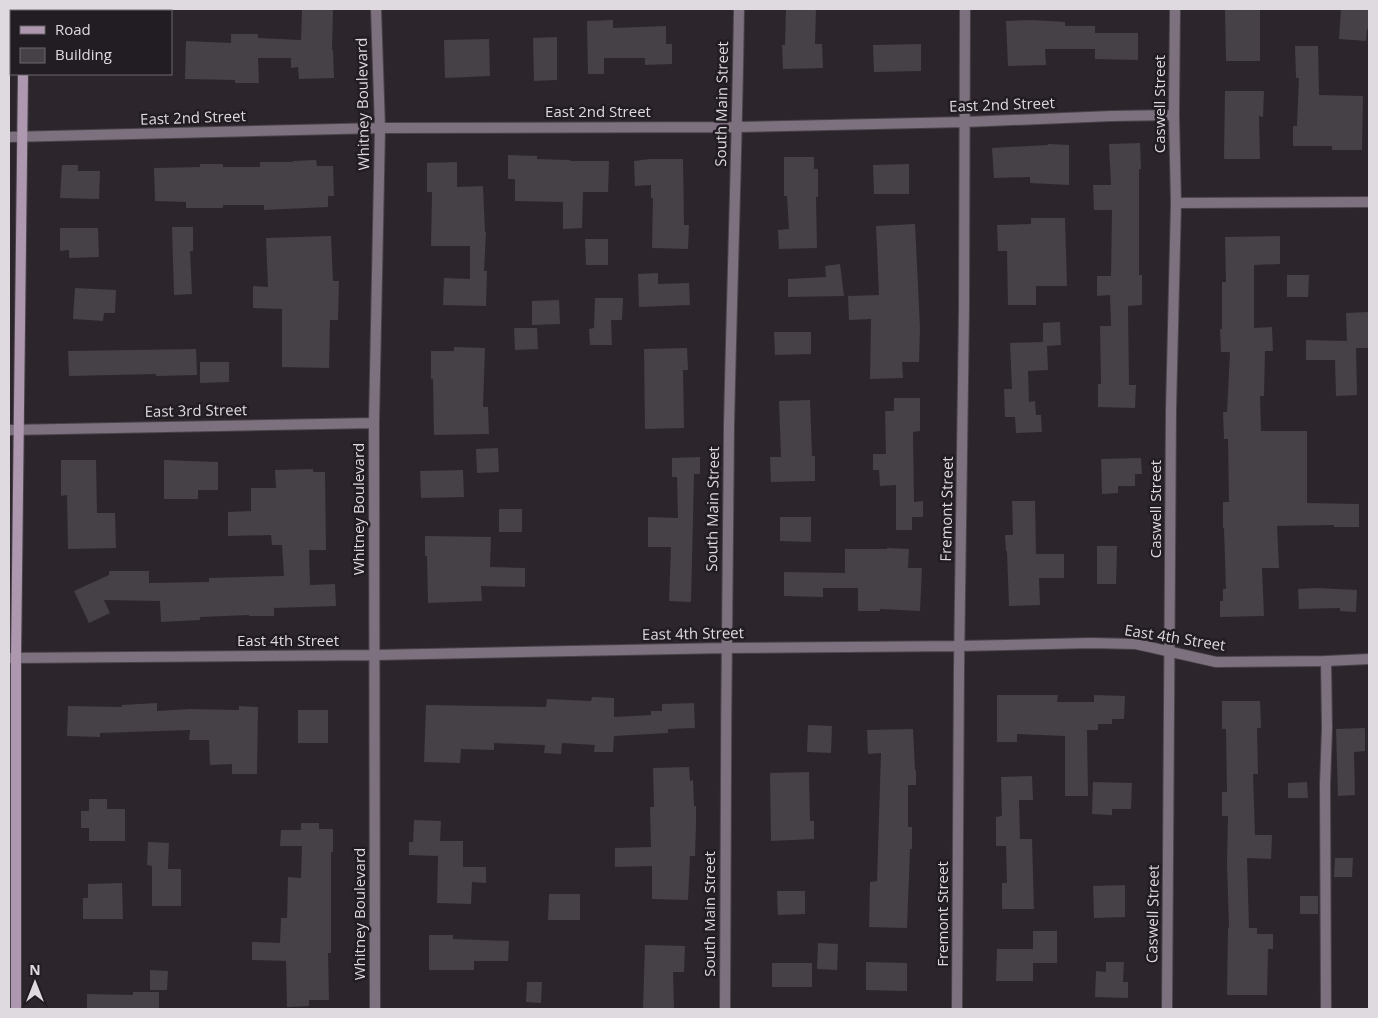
<svg xmlns="http://www.w3.org/2000/svg" width="1378" height="1018" font-family="'Open Sans',sans-serif">
	<style>
		.building { fill: #464047 }
		.lines { fill: none; stroke-linecap: round; stroke-linejoin: round }
		.lane-casing { stroke: #484349; stroke-width: 12 }
		.street-casing { stroke: #484349; stroke-width: 12 }
		.secondary-casing { stroke: #484349; stroke-width: 12 }
		.lane { stroke: #7d707f; stroke-width: 10 }
		.street { stroke: #7d707f; stroke-width: 10 }
		.secondary { stroke: #ae98b0; stroke-width: 10 }
		.labels { text-anchor: middle; stroke-width: 5; stroke-linejoin: round; paint-order: stroke }
		.street-label { font-size: 15px; fill: #dedadf; stroke: #221c23 }
	</style>
	<rect width="100%" height="100%" fill="#2c262c"/>
	<path class="building" d="M302 9H333L332 50H333L334 78 299 79 298 67 291 68V58H258L259 83H235V80L185 79 186 41 231 43V34H258V38L301 40Z
		M786 9H816L815 44H822L823 68 783 69 782 45H785Z
		M1225 9H1260V61H1226Z
		M1341 9H1369V30L1367 29 1366 41 1339 39Z
		M613 20V28L666 26V44H672V64L645 65V58H604V74H588L587 21Z
		M1032 20 1065 22V26H1095V33H1138V60L1095 59V49H1045L1046 65 1008 66 1006 21Z
		M557 37V80L534 81 533 38Z
		M489 39 490 76 445 78 444 40Z
		M921 44V71L874 72 873 45Z
		M1295 46H1318L1319 95 1363 96 1362 150H1332V146H1293V126H1297L1299 78H1296Z
		M1225 91H1264L1263 117 1259 116 1260 159H1224Z
		M1140 143 1141 169H1139V275H1142V305L1128 306 1129 385H1136L1135 408 1098 407V384H1101L1100 326H1111L1110 295 1097 296V276H1111L1112 210H1094L1093 185H1111L1109 144Z
		M1048 144 1069 145V185L1030 183V177L994 178 992 148 1048 145Z
		M508 155 537 156V159L570 160V161H609L608 192H583L582 228 563 229V202L515 201V179H508Z
		M784 157H814V169H818V197H816L817 248 779 249 778 230 789 229 787 196H784Z
		M650 159H683L684 225H689L688 249 652 248 653 198H651V185L635 186 634 161Z
		M316 160 317 166H333L334 196H328V207L264 210V205H223V208H186V202L155 201 154 168 200 167V164H223V167H260V162H293V161Z
		M457 162V187L483 186 485 232H486L484 271H487L486 306 443 305 444 278 470 279V246H431L432 192H427V163Z
		M909 164V194H874L873 165Z
		M62 165H78V171H100L99 199 60 198Z
		M1031 218H1065L1067 286H1036V305H1008L1007 251H998L997 225 1031 224Z
		M915 224 920 328 919 362H902L903 378 870 379 871 319 849 320 848 296 879 295 876 226Z
		M172 227H193V251H190L192 294 174 295Z
		M60 228H98L99 257 69 258V250L60 251Z
		M331 236 333 281H339L338 320H330L329 368 282 367V309L253 308V286L268 287 266 238Z
		M1280 236V264L1254 265V328L1272 327 1273 351H1265L1264 396H1260L1261 431H1307V503L1359 504V527H1334V525L1277 526 1279 568H1262L1264 616 1220 617V601H1223V589H1226L1224 528H1223V502H1229L1228 439H1224L1223 412H1227L1230 352H1221L1220 329H1222V282H1226L1225 237Z
		M585 239H608V265H586Z
		M840 264 844 296 788 297V279L826 277 825 266Z
		M658 273V284L689 283 690 305 639 307 638 274Z
		M1287 275H1309L1308 297H1287Z
		M75 288 116 290 115 313H104L103 321 73 319Z
		M595 298H623L622 320H611L612 345H590L589 329 594 328Z
		M559 300 560 324 532 325V301Z
		M1369 312V348H1356L1357 395 1336 396 1335 360H1306V340L1347 341 1346 313Z
		M1060 322 1061 345 1047 346 1048 370 1028 371 1029 402 1035 401 1036 415H1041L1042 432 1016 433 1015 417H1005L1004 389H1012L1010 343 1043 342V323Z
		M514 328H537L538 349 515 350Z
		M774 332H811V354L775 355Z
		M454 347 485 348 483 407H488L489 434 434 435 433 379H431V351H454Z
		M687 348 688 370H683L684 428 645 429 644 349Z
		M196 349 197 375 156 376V374L69 376 68 351Z
		M200 362H229V382L200 383Z
		M894 398H920V431L913 432 914 502 923 501V517H912V530H896V485L880 486 879 470H873V454H886L885 411H894Z
		M810 400 812 456H815V481L771 482 770 457H781L779 401Z
		M498 448 499 472 477 473 476 449Z
		M700 457V474H694L691 602 669 601 671 547H648V517L678 518 677 477H672V458Z
		M1141 458 1142 474H1135V486H1118V493L1102 494 1101 459Z
		M61 460H96L97 513H115L116 548 68 549 67 495 61 496Z
		M164 460 218 462V490H198V499H164Z
		M313 469V472H325L326 550H309L310 585 335 584 336 606 274 608V616H249V615L200 617V620L161 622 160 601 104 600 110 613 89 623 74 591 109 575V571H149V583L209 582V578L284 576 282 545H272L271 535 228 536V512L251 511V488H276L275 470Z
		M463 470 464 497 421 498 420 471Z
		M1012 501H1035L1036 554H1064V578H1039L1040 605 1009 606 1007 551H1006L1005 535H1013Z
		M499 509H522V532H499Z
		M780 517H811V542L780 541Z
		M425 536 491 537 490 567 525 568V587L481 586 482 601 428 603 427 556H425Z
		M1097 546H1117L1116 584H1097Z
		M887 548 909 549 908 568H922L920 611 880 609V611H858V588H823V597L784 596V572L845 573V549H887Z
		M1316 588 1357 590 1356 612 1340 611V608L1299 609 1298 589Z
		M997 695H1058L1057 702H1094V695L1125 696 1124 719H1112V724H1098V730H1087L1088 796H1065V736L1017 734V742H997Z
		M592 697 614 698V717L651 715V711H662V704L694 703 695 728 668 729V733L614 736 613 752H594L595 745 562 743 561 754 544 753 545 745 494 743V750L461 749 460 763 424 762 426 705 546 707 547 699 591 701Z
		M1222 701H1260L1261 728H1257L1258 774H1253L1255 835H1272L1271 859 1247 858 1249 928H1257V934H1273V949H1268L1267 995H1227L1228 928H1229L1227 863 1228 816H1222V792H1227L1226 729H1222Z
		M157 703V711L190 709 239 710V706L258 707 257 774H232V764L210 765 209 740H189L190 730 100 733V737L67 736 68 706 122 707V705Z
		M298 710H328V743H298Z
		M808 725 832 726 831 753 807 752Z
		M1365 728V751L1354 752 1355 795 1338 796 1336 729Z
		M913 729 915 770H916V785H908V827H912V849H910L907 928 869 927 870 882 877 881 881 753 868 754 867 730Z
		M689 767 690 781 693 780 694 806H696V824L695 856H690L688 900 652 899V866L615 867V848L651 847 650 807H654L653 768Z
		M809 772 810 821H814V839L771 841 770 773Z
		M1032 776 1033 800H1019L1020 839H1032L1034 909H1002V883H1007L1006 846H996V817L1002 816 1001 777Z
		M1093 782 1132 783 1131 809H1112V815L1092 814Z
		M1307 782 1308 798H1288V783Z
		M89 799H107V809H125V841H89V828H81V811H89Z
		M414 820 441 821 440 841H463V867H486V883L472 882 471 904 437 903 438 856 409 855V842H413Z
		M301 823H319V829H333V852H331V953H328L329 1000H309V1006L287 1007 286 961 252 960V942L280 943 281 918H287L288 877 301 878 302 846H280L281 830H301Z
		M148 842 169 843 168 869H181V906H152V866L147 865Z
		M1335 858H1353L1352 877H1334Z
		M122 883 123 919H83V898H88V884Z
		M1125 885V917L1094 918 1093 886Z
		M777 891H805V914L778 915Z
		M549 894H580V920H548Z
		M1300 896H1318V914H1300Z
		M1033 931H1057V963H1033V981H996L997 949H1033Z
		M429 935H453V939L509 941 508 961H474V970H429Z
		M818 943 838 944 837 970 817 969Z
		M645 945 685 946 684 972H673L674 1009H643Z
		M866 962 907 963V991L866 990Z
		M1106 962H1124L1123 982H1128V998L1095 997 1096 971 1106 972Z
		M772 963H812V987H772Z
		M150 970 168 971 167 990H150Z
		M527 982H542L541 1003 526 1002Z
		M133 992H159V1009H87V994L133 995Z"/>
	<g class="lines">
		<g class="lane-casing">
			<path id="lane" d="M1326 661 1327 728 1325 785 1326 1009"/>
		</g>
		<g class="street-casing">
			<path id="street" d="M9 137 380 128 738 127 965 122 1112 116 1174 115
				M1176 203 1369 202
				M9 430 374 423
				M9 658 375 655 726 648 960 646 1091 643 1136 644 1216 662 1326 661 1369 659
				M375 1009 374 423 380 128 376 9
				M725 1009C726 815 726 620 729 426 732 287 737 148 739 9
				M957 1009 959 667 964 310 965 9
				M1167 1009 1171 410 1176 203 1174 115 1175 9"/>
		</g>
		<g class="secondary-casing">
			<path id="secondary" d="M23 11 24 9
				M16 1009V658L23 74"/>
		</g>
		<use href="#lane" class="lane"/>
		<use href="#street" class="street"/>
		<use href="#secondary" class="secondary"/>
	</g>
	<g class="labels">
		<g class="street-label">
			<text transform="translate(363 104) rotate(-91)" y="5">Whitney Boulevard</text>
			<text transform="translate(722 104) rotate(-89)" y="5">South Main Street</text>
			<text transform="translate(1160 104) rotate(-90)" y="5">Caswell Street</text>
			<text transform="translate(1002 105) rotate(-2)" y="5">East 2nd Street</text>
			<text x="598" y="117">East 2nd Street</text>
			<text transform="translate(193 118) rotate(-2)" y="5">East 2nd Street</text>
			<text transform="translate(196 411) rotate(-1)" y="5">East 3rd Street</text>
			<text transform="translate(359 509) rotate(-90)" y="5">Whitney Boulevard</text>
			<text transform="translate(713 509) rotate(-89)" y="5">South Main Street</text>
			<text transform="translate(947 509) rotate(-89)" y="5">Fremont Street</text>
			<text transform="translate(1156 509) rotate(-90)" y="5">Caswell Street</text>
			<text transform="translate(693 634) rotate(-1)" y="5">East 4th Street</text>
			<text transform="translate(1175 638) rotate(9)" y="5">East 4th Street</text>
			<text x="288" y="646">East 4th Street</text>
			<text transform="translate(360 914) rotate(-90)" y="5">Whitney Boulevard</text>
			<text transform="translate(710 914) rotate(-90)" y="5">South Main Street</text>
			<text transform="translate(943 914) rotate(-90)" y="5">Fremont Street</text>
			<text transform="translate(1153 914) rotate(-89)" y="5">Caswell Street</text>
		</g>
	</g>
	<rect width="1378" height="1018" fill="none" stroke="#dedadf" stroke-width="20"/>
	<rect x="10" y="10" width="162" height="65" fill="#221c23" stroke="#6d686e"/>
	<rect x="20" y="26" width="25" height="8" fill="#ae98b0" stroke="#6d686e"/>
	<text x="55" y="35" font-size="15" fill="#dedadf">Road</text>
	<rect x="20" y="48" width="25" height="15" fill="#464047" stroke="#6d686e"/>
	<text x="55" y="60" font-size="15" fill="#dedadf">Building</text>
	<g transform="translate(35 983)" stroke="#221c23" stroke-width="4" paint-order="stroke">
	<path d="M0-4L9 19L0 12L-9 19Z" fill="#dedadf"/>
	<text y="-8" font-size="14" font-weight="bold" text-anchor="middle" fill="#dedadf">N</text>
	</g>
</svg>
